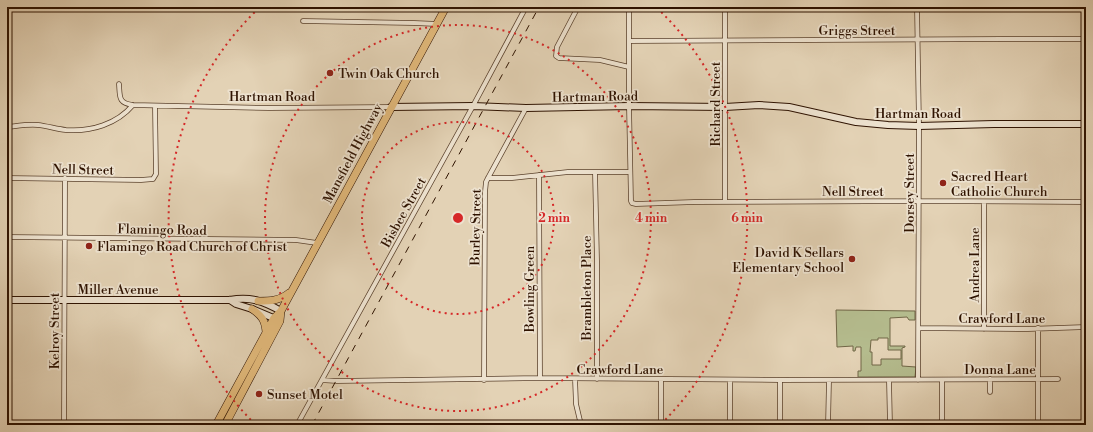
<svg xmlns="http://www.w3.org/2000/svg" width="1093" height="432" font-family="'Libre Bodoni',serif">
	<style>
		.grass { fill: #b4bb8d; stroke: #716646; fill-rule: evenodd }
		.lines { fill: none; stroke-linecap: round; stroke-linejoin: round }
		.street-casing { stroke: #5b422d; stroke-width: 5.5 }
		.secondary-casing { stroke: #2e1200; stroke-width: 8 }
		.primary-casing { stroke: #2e1200; stroke-width: 8 }
		.street { stroke: #ede2cf; stroke-width: 4 }
		.secondary { stroke: #ede2cf; stroke-width: 6 }
		.primary { stroke: #e2b97a; stroke-width: 7 }
		.rail { stroke: #2e1200; stroke-width: 1; stroke-dasharray: 7 7; stroke-linecap: butt }
		.ring { fill: none; stroke: #d62828; stroke-width: 2; stroke-dasharray: 2 4 }
		.poi-dot { fill: #8f2418; stroke: #ede2cf; stroke-width: 1.5 }
		.labels { text-anchor: middle; stroke-width: 3.5; stroke-linejoin: round; paint-order: stroke }
		.street-label { font-size: 13px; fill: #2e1200; stroke: #ede2cf }
		.poi-label { font-size: 13px; fill: #2e1200; stroke: #ede2cf; text-anchor: start }
		.centre { fill: #d62828; stroke: #ede2cf; stroke-width: 2 }
		.ring-label { font-size: 12px; text-anchor: middle; font-weight: bold; fill: #d62828; stroke: #ede2cf; stroke-width: 3.5; stroke-linejoin: round; paint-order: stroke }
	</style>
	<rect width="100%" height="100%" fill="#e3d2b5"/>
	<filter id="stains"><feTurbulence type="fractalNoise" baseFrequency=".005" numOctaves="4"/><feColorMatrix values="0 0 0 0 .2 0 0 0 0 .09 0 0 0 0 .02 0 0 0 .5 -.17"/></filter>
	<radialGradient id="worn" r=".72"><stop offset=".6" stop-color="#630" stop-opacity="0"/><stop offset="1" stop-color="#630" stop-opacity=".3"/></radialGradient>
	<path class="grass" d="M836 310 915 311V320H909L907 317 890 318V346H905V347L902 348V366L916 367 915 377H858V371H861V347H856L855 351H853V346L837 347ZM878 338H888V350H901V359H881V365H872V352H870L871 340H878Z"/>
	<g class="lines">
		<g class="street-casing">
			<path id="street" d="M578 7 557 47 556 56 559 58 600 60 629 67
				M629 7V106L631 201 632 203 636 204 694 202 919 201 1086 202
				M725 7V202
				M917 7 919 126 918 380
				M303 21 414 23 437 24
				M629 41 1003 39H1086
				M119 84C120 97 118 103 133 105L269 108 391 107
				M7 127C17 126 28 124 38 125 47 126 57 129 66 130 91 132 117 124 133 105
				M595 172 597 261V379
				M539 175 540 378
				M7 178 141 180 153 179 156 174 155 106
				M488 178H512L568 172H630
				M984 202V329
				M7 237 296 240 317 243
				M919 328 1028 329 1086 327
				M575 379 576 404 581 425
				M990 379V392
				M322 380 337 381 540 378 780 380 1058 379
				M484 380 485 192 486 182 488 178 526 108
				M730 380V425
				M780 380V425
				M889 380 890 425
				M64 425 65 178
				M297 425 473 106 526 7
				M661 425V379
				M828 425 829 380
				M942 425V380
				M1038 425V328"/>
		</g>
		<g class="secondary-casing">
			<path id="secondary" d="M391 107 473 106 526 108 629 106 725 107 759 105 789 107 856 122 888 125 919 126 994 124H1086
				M7 300H230C250 296 263 301 281 311
				M230 300 236 304 252 309 278 320"/>
		</g>
		<g class="primary-casing">
			<path id="primary" d="M258 301C270 301 279 301 289 293
				M252 309C262 316 265 320 266 332
				M216 425 274 318 281 311 446 7
				M225 425 280 321 281 311"/>
		</g>
		<use href="#street" class="street"/>
		<use href="#secondary" class="secondary"/>
		<use href="#primary" class="primary"/>
		<path class="rail" d="M312 425 539 7"/>
	</g>
	<g class="ring">
		<circle cx="458" cy="218" r="96"/>
		<circle cx="458" cy="218" r="193"/>
		<path d="M255 424A289 289 0 0 1 259 8M657 8A289 289 0 0 1 661 424"/>
	</g>
	<g class="poi-dot">
		<circle cx="330" cy="73" r="4"/>
		<circle cx="943" cy="183" r="4"/>
		<circle cx="89" cy="246" r="4"/>
		<circle cx="852" cy="259" r="4"/>
		<circle cx="259" cy="394" r="4"/>
	</g>
	<g class="labels">
		<g class="street-label">
			<text x="857" y="35">Griggs Street</text>
			<text x="272" y="101">Hartman Road</text>
			<text transform="translate(595 96) rotate(-1)" y="5">Hartman Road</text>
			<text transform="translate(715 104) rotate(-90)" y="5">Richard Street</text>
			<text x="918" y="118">Hartman Road</text>
			<text transform="translate(352 153) rotate(-62)" y="5">Mansfield Highway</text>
			<text transform="translate(83 169) rotate(1)" y="5">Nell Street</text>
			<text x="853" y="196">Nell Street</text>
			<text transform="translate(909 193) rotate(-90)" y="5">Dorsey Street</text>
			<text transform="translate(403 212) rotate(-61)" y="5">Bisbee Street</text>
			<text transform="translate(475 227) rotate(-89)" y="5">Burley Street</text>
			<text transform="translate(162 229) rotate(1)" y="5">Flamingo Road</text>
			<text transform="translate(974 265) rotate(-90)" y="5">Andrea Lane</text>
			<text transform="translate(586 288) rotate(-90)" y="5">Brambleton Place</text>
			<text x="118" y="294">Miller Avenue</text>
			<text transform="translate(529 289) rotate(-90)" y="5">Bowling Green</text>
			<text x="1002" y="323">Crawford Lane</text>
			<text transform="translate(54 331) rotate(-90)" y="5">Kelroy Street</text>
			<text x="620" y="374">Crawford Lane</text>
			<text x="1000" y="374">Donna Lane</text>
		</g>
		<g class="poi-label">
			<text x="338" y="78">Twin Oak Church</text>
			<text x="951" y="181">Sacred Heart<tspan x="951" dy="15">Catholic Church</tspan></text>
			<text x="97" y="251">Flamingo Road Church of Christ</text>
			<text x="844" y="257" text-anchor="end">David K Sellars<tspan x="844" dy="15">Elementary School</tspan></text>
			<text x="267" y="399">Sunset Motel</text>
		</g>
	</g>
	<circle cx="458" cy="218" r="6" class="centre"/>
	<g class="ring-label">
		<text x="554" y="222">2 min</text>
		<text x="651" y="222">4 min</text>
		<text x="747" y="222">6 min</text>
	</g>
	<rect width="1093" height="432" fill="none" stroke="#e3d2b5" stroke-width="24"/>
	<rect x="8" y="8" width="1077" height="416" fill="none" stroke="#2e1200" stroke-width="2"/>
	<rect x="12" y="12" width="1069" height="408" fill="none" stroke="#2e1200"/>
	<rect width="100%" height="100%" filter="url(#stains)"/>
	<rect width="100%" height="100%" fill="url(#worn)"/>
</svg>
